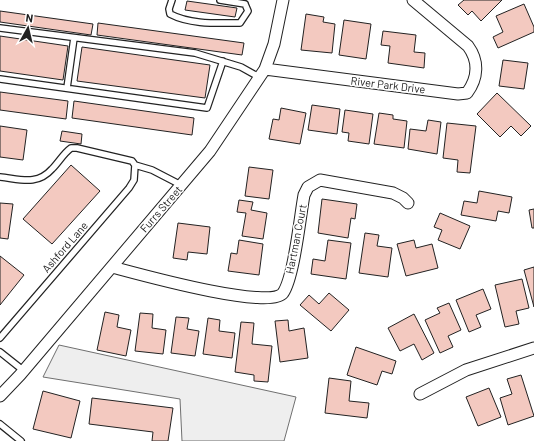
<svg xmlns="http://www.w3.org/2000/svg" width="534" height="441" font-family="Barlow,sans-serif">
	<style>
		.green { fill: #eee; stroke: #6f6f6f }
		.building { fill: #f3c9c0; stroke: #222 }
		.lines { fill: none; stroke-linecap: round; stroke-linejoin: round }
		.lane-casing { stroke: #222; stroke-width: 8 }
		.street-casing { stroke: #222; stroke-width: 13 }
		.lane { stroke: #fff; stroke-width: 5.5 }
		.street { stroke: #fff; stroke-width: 11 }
		.labels { text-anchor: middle; stroke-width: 3; stroke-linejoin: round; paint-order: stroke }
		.street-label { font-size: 11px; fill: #222; stroke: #fff }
	</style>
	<rect width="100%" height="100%" fill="#fff"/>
	<path class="green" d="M59 345 296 397 284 441H182L180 399 43 377Z"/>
	<path class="building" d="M464 0H502L481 21 472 11 468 15 458 5Z
		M187 1 237 8 235 17 185 10Z
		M524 4 534 27V32L498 48 493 37 503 32 496 16Z
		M0 11 93 24 91 35 0 22Z
		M306 14 324 17 323 22 335 24 332 53 301 50Z
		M344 20 371 24 366 59 339 55Z
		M98 23 244 43 242 55 97 35Z
		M383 31 416 35 414 52 425 53 424 68 388 63 390 46 381 45Z
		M0 36 68 46 63 80 0 71Z
		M82 47 210 65 205 98 77 81Z
		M503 60 528 63 524 89 499 86Z
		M0 92 68 101 66 119 0 110Z
		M497 93 531 126 521 136 511 126 500 137 477 114Z
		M74 101 194 118 192 135 72 118Z
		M312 105 340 109 337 134 308 130Z
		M281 108 306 113 300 144 269 139 273 119 279 120Z
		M345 110 373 114 369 144 348 141 349 133 342 132Z
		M379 113 393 115V119L407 121 404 148 374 144Z
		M428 120 441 122 437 154 408 149 410 129 426 131Z
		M447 123 476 126 470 173 457 172 458 160 443 158Z
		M0 126 27 130 23 160 0 157Z
		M62 131 82 134 81 144 60 141Z
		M71 165 100 191 52 244 23 219Z
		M249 167 273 170 269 199 245 196Z
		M479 191 512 197 509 213 498 211 496 221 461 215 464 201 477 203Z
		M322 199 357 204 355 219 351 218 348 238 318 233Z
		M239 200 253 202 251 210 267 213 263 239 242 236 246 213 237 212Z
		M0 203 13 204 8 239 0 238Z
		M534 209V228H532L529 210Z
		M440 213 470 226 460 249 438 240 442 230 434 227Z
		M178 223 210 227 207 254 188 252 187 260 173 258Z
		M365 233 379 235 377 246 392 248 388 277 359 273Z
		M239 240 263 244 259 275 228 271 231 253 237 254Z
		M328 240 351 243 346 279 311 274 313 259 325 261Z
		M414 240 416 248 432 244 438 268 406 276 397 244Z
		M0 256 24 275 0 305Z
		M534 267V307L524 270Z
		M522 279 529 308 516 311 519 324 505 327 495 285Z
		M483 289 491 309 476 315 481 327 469 332 456 300Z
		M329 293 349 310 331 331 300 305 309 295 319 304Z
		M449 303 461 330 448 336 453 347 440 353 425 320 440 313 437 308Z
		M105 312 119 315 117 327 131 330 126 356 97 350Z
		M140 313 153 314 152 328 166 330 163 354 135 351Z
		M414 314 434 353 422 360 414 344 400 351 388 328Z
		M176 317 189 318 187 329 199 331 195 356 171 353Z
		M208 318 220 320 219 331 235 333 232 358 203 354Z
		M288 320 289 331 304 328 308 358 280 362 275 321Z
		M241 322 254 323 252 344 272 346 268 382 254 381V375L235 372Z
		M356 347 396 361 392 374 382 371 377 385 347 375Z
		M521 375 534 416 508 425 500 398 512 394 507 379Z
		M329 378 351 381 349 401 369 403 367 418 325 413Z
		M489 388 501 417 478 426 466 397Z
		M43 391 80 401 71 438 33 429Z
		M92 398 173 408 168 441H152L153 432 89 424Z"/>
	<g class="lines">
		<g class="lane-casing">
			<path id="lane" d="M172 0 169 9 170 14C191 25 218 23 240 23L248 11 245 4
				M220 0 245 4
				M0 28 195 53 241 67 259 77
				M0 79 207 108 223 61
				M67 88 74 38
				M0 177C20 179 37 186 52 169 59 162 63 154 71 148H77L132 161 135 165 152 170 181 185
				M0 338 129 188 134 180 135 165
				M0 352 24 371
				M0 424 21 441"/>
		</g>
		<g class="street-casing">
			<path id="street" d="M265 69 458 94 467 93C478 78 479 61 468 46L413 0
				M112 267C135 273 270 311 283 293 294 277 300 217 304 195L308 187 320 180 393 193 403 198 408 203
				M420 394 466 370 534 348
				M0 396 20 375 210 151 265 69 274 44 283 0"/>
		</g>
		<use href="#lane" class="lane"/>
		<use href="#street" class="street"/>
	</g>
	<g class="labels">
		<g class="street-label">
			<text transform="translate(388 85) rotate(7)" y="4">River Park Drive</text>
			<text transform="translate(161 209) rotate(-49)" y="4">Furrs Street</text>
			<text transform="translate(296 239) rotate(-79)" y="4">Hartman Court</text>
			<text transform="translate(65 247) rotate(-49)" y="4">Ashford Lane</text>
		</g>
	</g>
	<g transform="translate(28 28) rotate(8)" stroke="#ffffff" stroke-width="3" paint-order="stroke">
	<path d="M0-3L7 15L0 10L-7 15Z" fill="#222222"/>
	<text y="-6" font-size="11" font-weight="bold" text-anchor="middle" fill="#222222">N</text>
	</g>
</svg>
